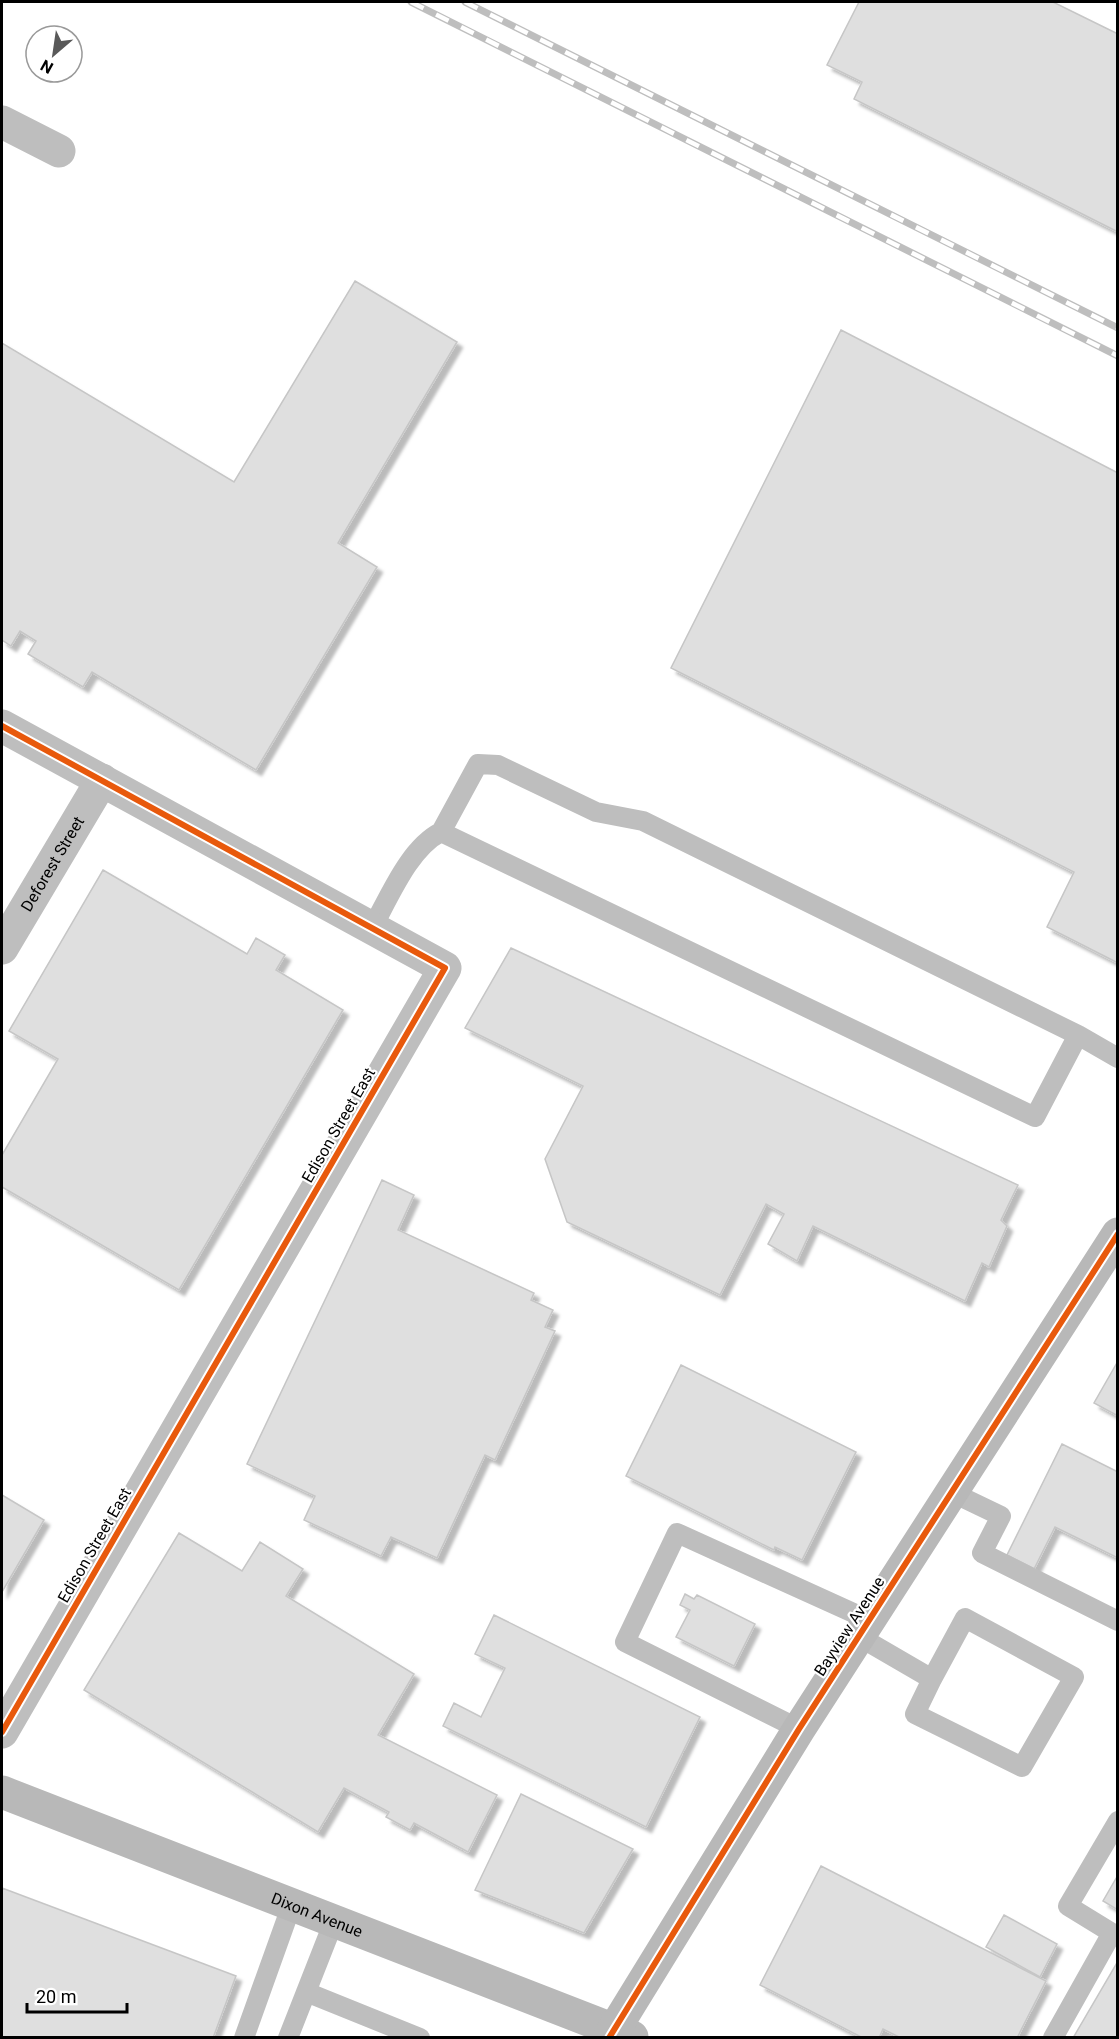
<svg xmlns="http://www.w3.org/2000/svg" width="1119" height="2039" font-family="Roboto,sans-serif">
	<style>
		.building { fill: #dfdfdf; stroke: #c6c6c6; stroke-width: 1.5; filter: url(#shadow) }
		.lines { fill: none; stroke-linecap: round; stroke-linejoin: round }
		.lane { stroke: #bebebe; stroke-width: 20 }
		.street { stroke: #bebebe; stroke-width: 33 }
		.secondary { stroke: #b8b8b8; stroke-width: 33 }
		.rail-casing { stroke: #bebebe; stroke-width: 7 }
		.rail { stroke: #fff; stroke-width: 4.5; stroke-dasharray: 14; stroke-linecap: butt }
		.cycleway-casing { stroke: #fff; stroke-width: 10 }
		.cycleway { stroke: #e8590c; stroke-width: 6 }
		.labels { text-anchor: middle; stroke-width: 4.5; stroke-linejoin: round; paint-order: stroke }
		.street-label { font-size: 16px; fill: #000; stroke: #fff }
	</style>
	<defs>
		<filter id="shadow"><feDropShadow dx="5.5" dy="5.5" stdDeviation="1.5" flood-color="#0004"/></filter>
	</defs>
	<rect width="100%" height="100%" fill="#fff"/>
	<path class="building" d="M859 2H1053L1118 34V232L854 99 862 82 827 65Z
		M355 281 457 342 338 543 377 567 256 770 92 672 83 687 28 654 36 641 20 631 11 646 2 640V343L234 482Z
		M841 330 1118 473V963L1047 927 1074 872 671 668Z
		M103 870 247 954 256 938 285 955 276 970 343 1010 179 1290 2 1187V1155L58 1059 9 1031Z
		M511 948 1018 1185 1001 1220 1007 1226 989 1267 982 1263 965 1301 813 1226 797 1261 768 1244 784 1214 766 1204 720 1295 567 1222 545 1159 583 1086 465 1028Z
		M382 1180 414 1195 398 1230 534 1293 531 1300 553 1310 545 1327 555 1331 495 1460 485 1455 437 1558 391 1537 381 1556 304 1520 315 1496 247 1464Z
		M1118 1361V1416L1094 1403Z
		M681 1365 856 1452 802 1560 775 1547 774 1550 626 1476Z
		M1062 1444 1118 1472V1558L1055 1527 1034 1569 1007 1555Z
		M2 1495 44 1520 2 1592Z
		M179 1533 242 1571 260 1542 303 1569 286 1596 414 1674 378 1735 497 1795 468 1852 414 1823 410 1830 386 1817 389 1812 344 1788 318 1832 84 1690Z
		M685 1594 694 1599 697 1595 755 1624 734 1666 676 1637 690 1610 680 1605Z
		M494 1615 700 1717 646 1827 443 1726 454 1703 481 1717 505 1668 475 1654Z
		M521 1794 633 1849 584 1933 475 1890Z
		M821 1866 1046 1981 1017 2038H901L883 2029 879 2038H863L760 1985Z
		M1118 1875V1910L1103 1901Z
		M2 1888 236 1976 213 2038H2Z
		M1004 1915 1057 1944 1040 1977 986 1947Z
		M1118 1961V2038H1073Z"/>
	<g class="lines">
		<path class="lane" d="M372 928C389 898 409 848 441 832
			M1078 1035 1035 1117 441 832 478 764 498 765 596 812 643 821 1078 1035 1118 1058
			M951 1492 1001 1516 982 1553 1118 1621
			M858 1636 932 1679 965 1618 1074 1677 1022 1767 915 1714 932 1679
			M799 1729 625 1642 677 1533 869 1620
			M306 1992 420 2038
			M244 2038 292 1904
			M288 2038 334 1921
			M1053 2038 1112 1933 1068 1906 1118 1821"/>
		<g class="street">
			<path d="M2 122 59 151"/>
			<path d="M2 726 445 968 2 1732"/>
			<path id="s1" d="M2 948 102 780"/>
		</g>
		<g class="secondary">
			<path id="s2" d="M2 1792 632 2037"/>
			<path d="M609 2038 799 1729 1118 1234"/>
		</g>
		<g class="rail-casing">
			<path id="rail" d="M411 2 1118 356
				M465 2 1118 328"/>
		</g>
		<use href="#rail" class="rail"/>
		<g class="cycleway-casing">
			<path id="cycleway" d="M2 726 445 968 2 1732
				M609 2038 799 1729 1118 1234"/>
		</g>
		<use href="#cycleway" class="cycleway"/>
	</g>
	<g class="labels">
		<g class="street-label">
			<text dy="6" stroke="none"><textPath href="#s1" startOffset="98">Deforest Street</textPath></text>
			<text transform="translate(338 1125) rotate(-60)" y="6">Edison Street East</text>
			<text transform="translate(94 1545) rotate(-60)" y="6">Edison Street East</text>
			<text transform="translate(849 1626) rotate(-57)" y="6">Bayview Avenue</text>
			<text dy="6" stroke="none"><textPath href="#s2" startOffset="338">Dixon Avenue</textPath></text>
		</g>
	</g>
	<rect width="1119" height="2039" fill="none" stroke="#000000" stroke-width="6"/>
	<g transform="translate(54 54) rotate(209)"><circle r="28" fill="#ffffff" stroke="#999999" stroke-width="1.5"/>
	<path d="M0-4.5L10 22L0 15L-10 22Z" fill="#595959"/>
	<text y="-9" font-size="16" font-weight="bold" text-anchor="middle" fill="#000000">N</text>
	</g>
	<path d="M27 2003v9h100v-9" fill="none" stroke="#000000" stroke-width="3"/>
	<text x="36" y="2003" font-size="18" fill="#000000" stroke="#ffffff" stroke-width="4.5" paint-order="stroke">20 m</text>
</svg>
